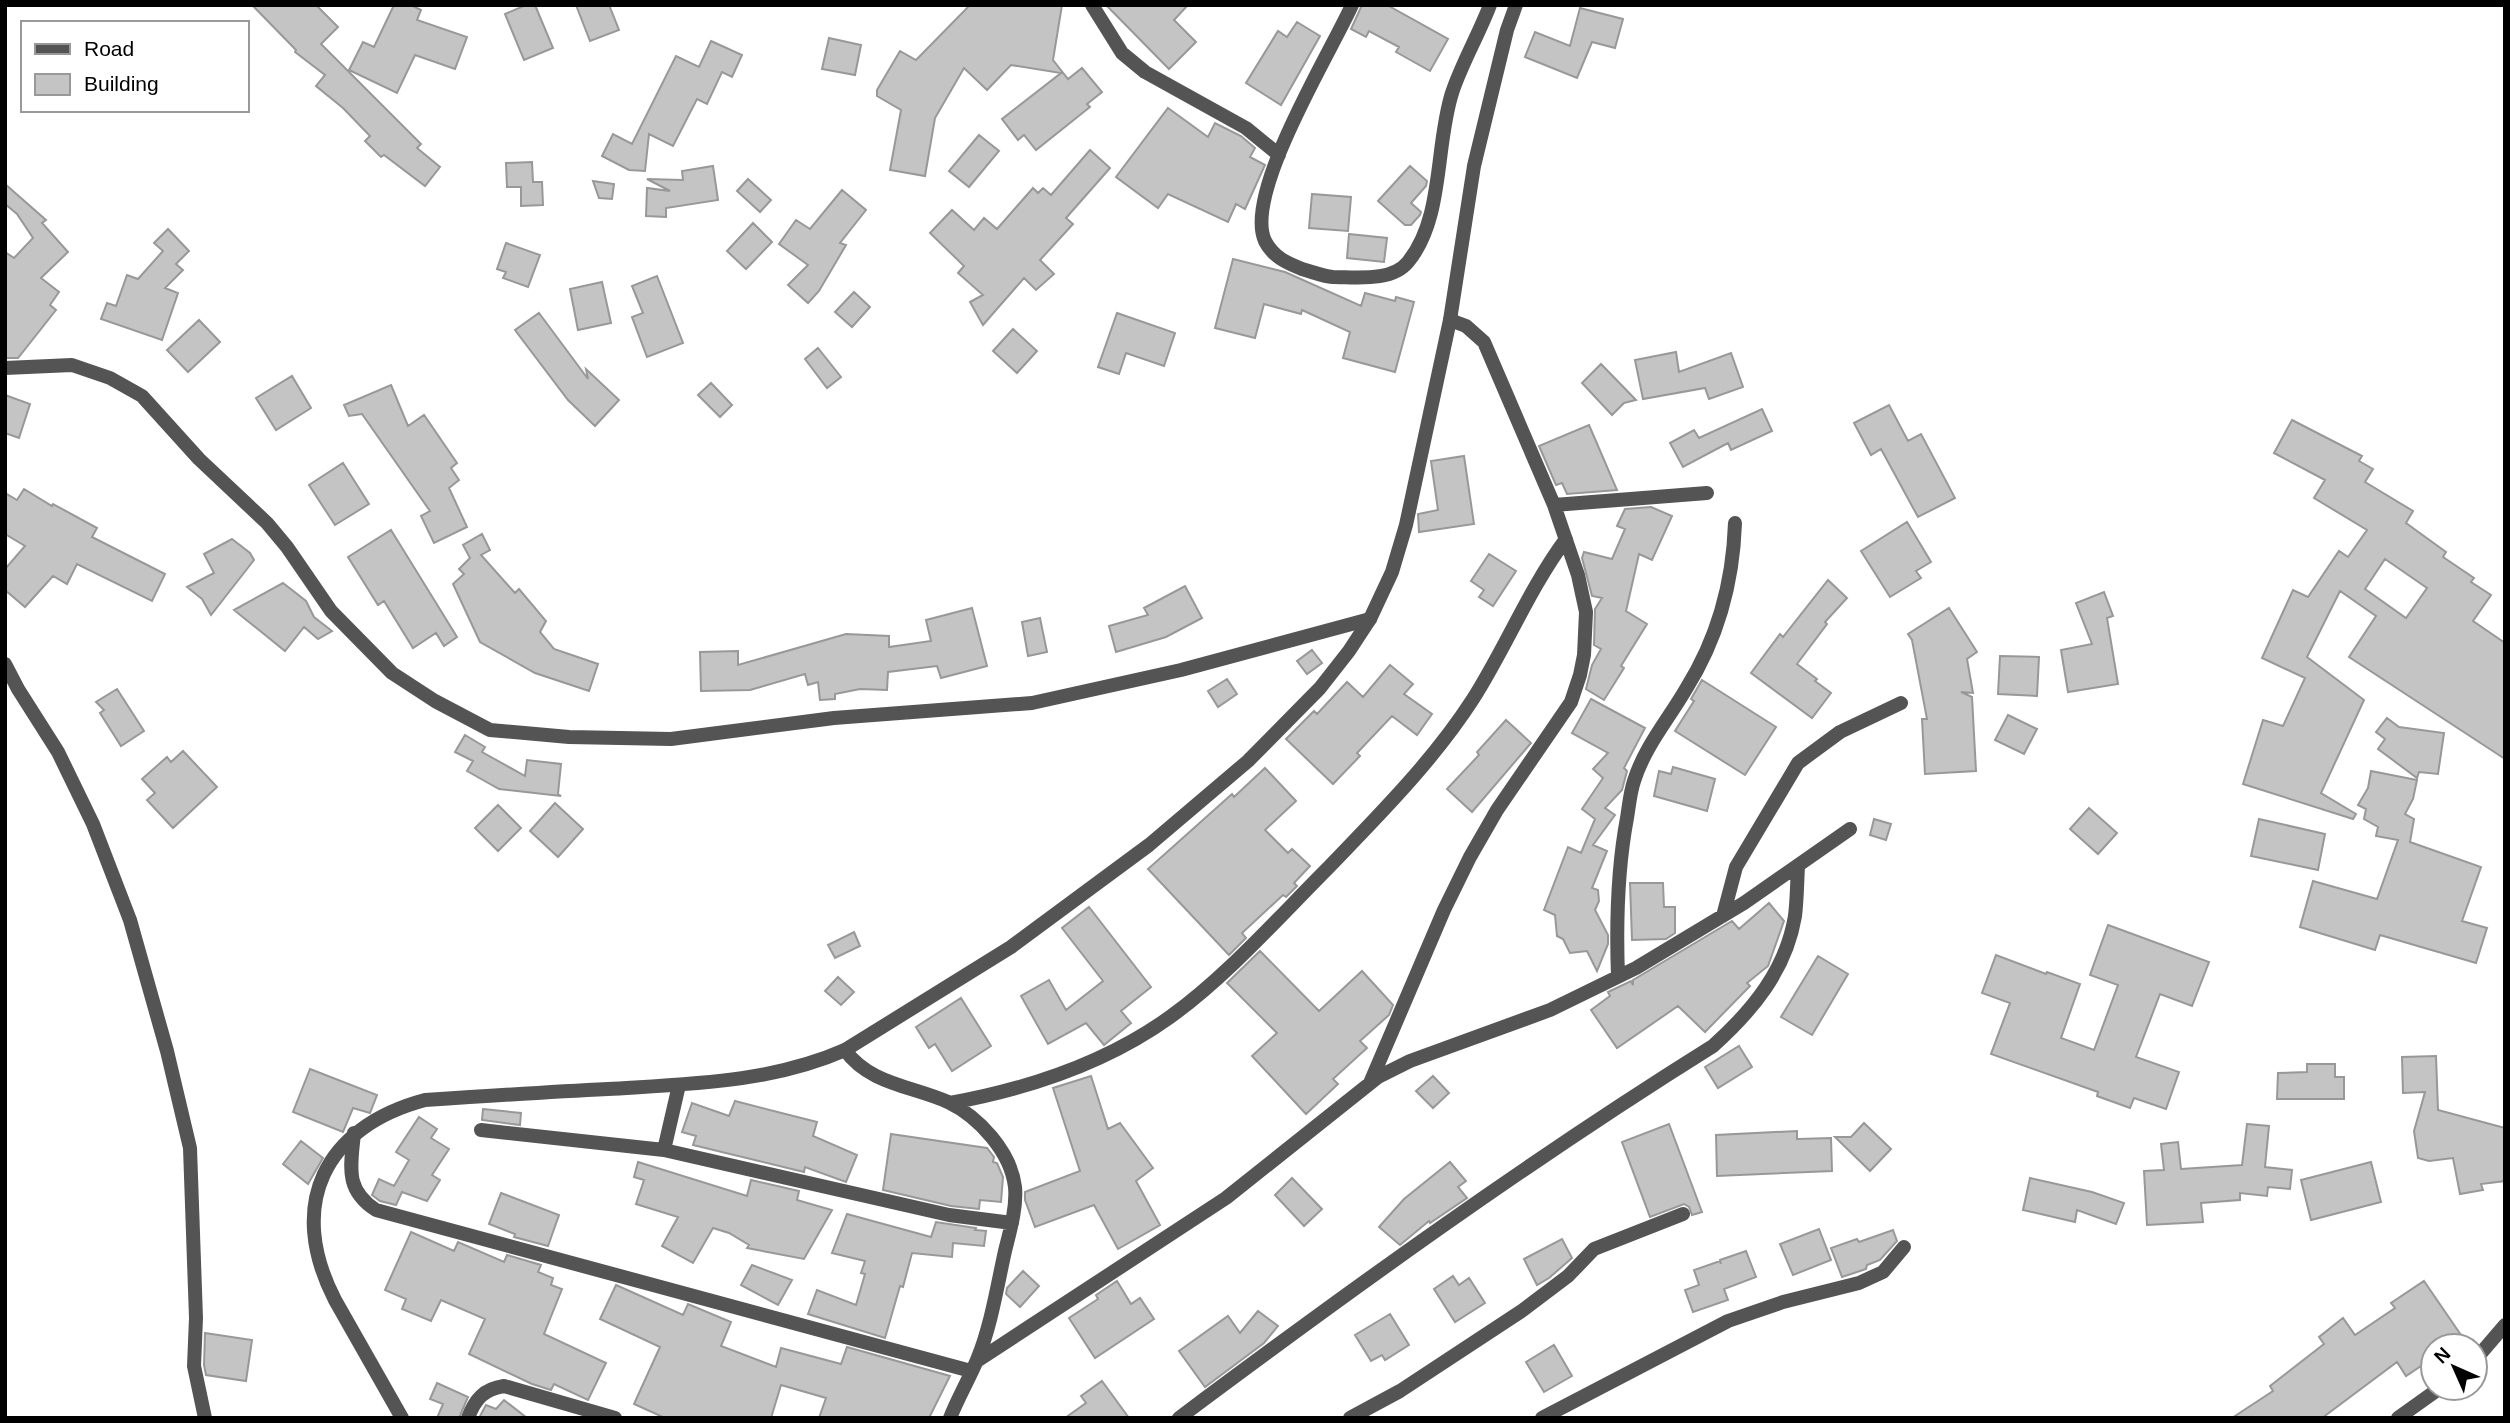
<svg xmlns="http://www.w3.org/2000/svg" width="2510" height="1423" font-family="Helvetica,sans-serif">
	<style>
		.building { fill: #c4c4c4; stroke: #989898; stroke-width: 2; fill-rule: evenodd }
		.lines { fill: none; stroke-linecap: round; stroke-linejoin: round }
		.minor { stroke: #545454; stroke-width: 14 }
		.tertiary { stroke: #545454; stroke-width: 14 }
	</style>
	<rect width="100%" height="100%" fill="#fff"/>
	<path class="building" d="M252 5H316L338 27 321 44 421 144 417 148 440 167 425 186 384 155 381 157 365 141 370 136 343 108 316 86 325 75 295 52 296 50Z
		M394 5H411L421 10 417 20 467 37 455 69 415 55 397 93 349 70 363 42 374 47Z
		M526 5H535L553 48 524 60 505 14Z
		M576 5H609L619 30 590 41Z
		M970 5H1062L1053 60 1068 79 1082 68 1102 92 1087 104 1090 107 1036 150 1024 135 1018 140 1002 119 1061 73 1011 65 987 90 964 68 935 118 925 176 890 170 901 110 877 96V90L900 51 916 60Z
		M1106 5H1188L1174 20 1196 42 1169 69Z
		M1362 5H1387L1448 39 1430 71 1396 52 1399 47 1369 31 1366 37 1351 29Z
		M1580 8 1623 19 1615 48 1592 42 1577 78 1525 57 1535 32 1570 46Z
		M1297 22 1320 36 1281 105 1246 83 1278 31 1287 37Z
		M829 38 861 45 855 75 822 69Z
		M711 41 742 55 732 77 722 72 707 104 697 99 673 146 649 134 645 171 629 170 602 156 613 134 632 144 676 56 699 67Z
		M1168 108 1208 137 1215 123 1241 136 1255 148 1250 157 1265 165 1245 209 1236 204 1228 222 1168 194 1158 208 1116 177Z
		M979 135 999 151 969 187 949 171Z
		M1090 150 1110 168 1066 218 1073 224 1040 260 1054 274 1036 290 1024 278 983 325 970 302 983 295 958 273 964 266 930 233 952 210 974 230 984 218 997 229 1033 188 1038 193 1043 188 1051 195Z
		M532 162 533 182H542L543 205 521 206V187H507L506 163Z
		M713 166 718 200 666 208V217L646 216 647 188 670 191 647 179 683 180 682 171Z
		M1410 166 1427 181 1426 186 1411 203 1421 212 1420 215 1411 225H1405L1378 201Z
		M748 179 771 200 760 212 737 191Z
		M593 181 614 184 612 199 599 198Z
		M5 184 46 220 42 223 68 252 41 278 59 292 50 305 56 310 18 358H5V252L14 258 33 238 17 214 5 204Z
		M842 190 866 210 840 243 846 245 819 291 808 303 788 285 808 265 779 244 796 220 810 229Z
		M1312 194 1351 197 1348 231 1309 228Z
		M753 223 772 242 746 269 727 251Z
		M168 229 189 251 176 264 183 270 165 288 178 293 162 340 101 319 107 303 116 306 127 275 138 279 163 251 154 243Z
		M1349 234 1387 238 1384 262 1347 258Z
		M506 243 540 255 528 287 503 278 506 272 497 269Z
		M1233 259 1285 272 1361 306 1365 293 1395 301 1396 297 1414 302 1395 372 1343 358 1350 332 1302 310 1301 314 1264 304 1255 338 1215 328Z
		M657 276 683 343 647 357 632 317 643 313 632 286Z
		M602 282 611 323 578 330 570 289Z
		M854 292 870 307 852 327 835 312Z
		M539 313 588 379 586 369 619 400 595 426 568 400 515 330Z
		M1117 313 1175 333 1164 366 1126 353 1119 374 1098 367Z
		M199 320 220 342 188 372 167 350Z
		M1013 329 1037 351 1017 373 993 351Z
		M818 348 841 377 827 388 805 359Z
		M1676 352 1679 372 1731 353 1743 387 1709 399 1705 388 1643 399 1635 360Z
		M1601 364 1636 400 1624 403 1612 415 1582 383Z
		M292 376 311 408 276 430 256 398Z
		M711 383 732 405 720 417 698 395Z
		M391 385 408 426 424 415 457 463 451 468 459 480 449 488 467 527 434 543 421 516 430 511 362 414 349 416 344 405Z
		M5 395 30 404 19 438 5 433Z
		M1889 405 1908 441 1921 434 1955 498 1918 517 1881 449 1871 455 1854 423Z
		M1762 409 1772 431 1731 450 1728 443 1683 467 1670 443 1694 430 1699 438Z
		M2292 420 2362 456 2359 461 2373 469 2365 482 2413 511 2406 523 2446 552 2443 557 2474 578 2471 582 2491 595 2473 621 2505 643V759L2349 657 2376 616 2340 591 2307 657 2364 700 2321 793 2356 814 2353 819 2243 784 2263 720 2283 726 2305 678 2262 658 2293 590 2308 597 2339 551 2348 557 2367 530 2314 498 2325 480 2274 453ZM2385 559 2427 588 2406 618 2365 589Z
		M1589 425 1617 490 1567 494 1562 483 1556 485 1539 446Z
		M1464 456 1474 524 1419 532 1418 514 1438 510 1431 461Z
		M343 463 369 504 335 525 309 485Z
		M24 489 52 506 53 504 97 528 92 537 165 574 152 601 77 564 67 584 53 576 25 607 5 590V569L25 546 5 534V493L17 500Z
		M1651 507 1672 516 1652 560 1639 554 1626 611 1647 624 1621 666 1624 668 1604 700 1586 689 1592 665 1601 649 1594 645 1595 609 1602 598 1592 596 1582 558 1584 552 1612 559 1625 529 1617 526 1625 509Z
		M1907 522 1931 562 1916 571 1921 578 1890 597 1861 551Z
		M391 530 457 637 444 646 436 633 413 648 384 601 378 605 348 557Z
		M482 534 490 550 481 555 515 593 519 589 546 621 540 632 554 649 598 664 589 691 535 673 480 642 453 584 464 574 459 569 470 558 463 545Z
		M232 539 250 553 254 560 211 615 202 599 187 587 214 573 204 554Z
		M1489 554 1516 571 1493 606 1479 597 1484 590 1471 581Z
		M1828 580 1847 598 1825 622 1827 624 1797 664 1817 679 1815 681 1831 693 1812 718 1751 673 1780 634 1783 637Z
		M283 583 306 601 314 617 332 631 318 639 304 627 285 651 234 610Z
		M1185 586 1202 618 1166 637 1116 652 1109 626 1148 615 1144 608Z
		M2104 592 2113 616 2107 618 2118 684 2068 692 2061 650 2092 644 2076 603Z
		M972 608 987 666 941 678 937 666 888 672 887 690 860 689 835 694V699L820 700 818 682 808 685 805 674 750 690 701 691 700 652 738 651V665L846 634 889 636V647L931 641 926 620Z
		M1949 608 1977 652 1967 659 1973 693 1961 692 1972 697 1976 771 1925 774 1922 719H1927L1912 640 1908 634Z
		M1040 618 1047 652 1028 656 1022 622Z
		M1312 650 1322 663 1307 674 1297 661Z
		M2000 656 2039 657 2037 696 1998 694Z
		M1390 665 1413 684 1404 694 1432 714 1417 735 1392 716 1357 753 1360 756 1333 784 1286 739 1314 711 1317 714 1347 682 1363 697Z
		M1227 679 1237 694 1218 707 1208 691Z
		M1702 680 1776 727 1745 775 1675 731 1694 701 1691 699Z
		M117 689 144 731 121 746 100 713 104 710 96 702Z
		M1591 699 1645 728 1624 768 1627 771 1622 790 1605 808 1615 815 1593 845 1607 851 1592 888 1598 890 1599 901 1595 910 1608 935V944L1597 971 1587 951 1570 953 1563 939 1557 936 1555 915 1544 910 1568 847 1581 853 1595 819 1582 809 1603 778 1593 769 1608 753 1572 733Z
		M2008 715 2037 729 2024 754 1995 740Z
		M2387 718 2399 727 2444 733 2438 774 2419 772 2417 778 2378 749 2385 739 2376 732Z
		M1506 720 1531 743 1472 812 1447 789 1479 755 1477 752Z
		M465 735 485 747 482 752 525 776 527 760 561 764 558 794 561 796 499 789 467 771 473 761 455 752Z
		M183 751 217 787 173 828 147 800 155 793 142 779 167 757 171 762Z
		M1673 767 1715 779 1707 811 1654 796 1659 771 1671 774Z
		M1265 768 1296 801 1265 830 1288 853 1292 849 1310 866 1294 883 1297 886 1286 897 1283 895 1242 933 1246 938 1229 955 1148 869 1232 794 1234 797Z
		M2371 771 2417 780 2413 799 2405 814 2414 819 2410 842 2481 867 2462 921 2487 928 2476 963 2380 935 2375 950 2300 927 2313 881 2377 899 2398 840 2376 836 2378 827 2364 819 2366 809 2358 805 2368 788Z
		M555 803 583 829 558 857 530 831Z
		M498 805 521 828 498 851 475 828Z
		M2089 808 2117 833 2098 854 2070 829Z
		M1874 819 1891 824 1886 840 1870 835Z
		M2259 819 2325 834 2318 870 2251 856Z
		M1630 883H1663L1664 907H1675V933L1666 939 1632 940Z
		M1769 903 1784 921 1768 966 1747 983 1750 986 1705 1032 1678 1006 1617 1048 1591 1010 1610 996 1608 992 1631 981 1633 985V980L1732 921 1739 929Z
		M1089 907 1151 987 1121 1011 1131 1023 1104 1045 1086 1023 1048 1044 1021 996 1049 980 1066 1010 1103 981 1062 928Z
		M2108 925 2209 962 2192 1006 2160 994 2136 1057 2179 1072 2166 1109 2134 1098 2130 1108 2097 1096 2098 1092 1991 1054 2010 1003 1982 993 1996 955 2046 974 2047 972 2080 984 2061 1038 2094 1050 2118 985 2090 975Z
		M854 932 860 946 835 958 828 945Z
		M1260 951 1319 1011 1362 971 1393 1005 1389 1015 1360 1041 1367 1048 1333 1079 1338 1084 1306 1114 1252 1056 1277 1033 1227 983Z
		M1818 956 1848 974 1812 1035 1781 1017Z
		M838 977 854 992 841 1005 825 991Z
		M961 998 991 1046 952 1071 935 1044 929 1048 916 1027Z
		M1739 1046 1752 1067 1718 1088 1705 1067Z
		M2436 1056 2438 1110 2505 1128V1181L2481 1184 2483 1190 2460 1194 2453 1158 2429 1161 2418 1158 2414 1131 2425 1092 2403 1093 2402 1057Z
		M2307 1064H2335V1077H2344V1099H2277L2278 1073 2307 1072Z
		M310 1069 377 1095 370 1113 353 1108 343 1132 293 1112Z
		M1091 1076 1108 1129 1120 1123 1153 1168 1136 1181 1160 1225 1118 1249 1094 1205 1035 1227 1025 1200V1192L1080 1171 1053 1088Z
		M1433 1076 1449 1093 1433 1108 1416 1091Z
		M735 1101 817 1122 813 1136 857 1155 846 1182 805 1167 804 1172 693 1145 696 1136 682 1132 692 1103 729 1116Z
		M483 1109 521 1113 520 1125 482 1120Z
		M419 1117 437 1129 431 1138 449 1149 432 1175 440 1180 427 1201 402 1192 396 1205 380 1201 372 1195 379 1179 394 1186 409 1160 396 1152Z
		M1864 1123 1891 1149 1870 1171 1835 1137H1851Z
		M1669 1124 1702 1212 1692 1215 1689 1207 1684 1204 1650 1217 1622 1142Z
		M2247 1124 2269 1126 2265 1167 2292 1170 2290 1189 2268 1187 2267 1196 2240 1193V1200L2201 1203 2203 1222 2147 1225 2144 1171 2164 1170 2161 1144 2178 1142 2181 1169 2242 1165Z
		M1797 1131V1139L1831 1138 1832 1171 1717 1176 1716 1135Z
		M891 1134 987 1148 994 1157 993 1162 997 1163 1003 1177 1001 1202 980 1200 979 1209 951 1206 883 1190Z
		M301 1141 323 1158 308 1184 283 1164Z
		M638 1162 747 1196 751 1180 799 1191 797 1200 832 1210 804 1259 747 1248 749 1245 729 1233 713 1228 693 1263 662 1246 678 1217 636 1204 644 1180 634 1177Z
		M1450 1162 1466 1181 1458 1187 1467 1198 1430 1223 1429 1221 1400 1245 1379 1227 1404 1199Z
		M2371 1162 2381 1202 2311 1220 2301 1180Z
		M1292 1178 1322 1209 1304 1226 1275 1195Z
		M2030 1178 2092 1192 2124 1203 2116 1224 2077 1210 2075 1222 2023 1210Z
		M501 1193 559 1215 548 1246 514 1237 515 1234 489 1224Z
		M847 1214 931 1237 936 1222 976 1228 975 1230 986 1231 984 1246 953 1243 952 1257 912 1253 903 1287 900 1286 885 1338 808 1314 817 1290 856 1305 865 1274 861 1273 865 1261 832 1253Z
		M1819 1229 1831 1260 1793 1275 1780 1244Z
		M1893 1230 1897 1241 1880 1260 1867 1265 1866 1269 1842 1277 1831 1248 1857 1239 1859 1242Z
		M411 1232 454 1251 458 1242 504 1262 507 1255 541 1265 538 1272 553 1278 551 1285 562 1289 544 1334 606 1363 588 1400 554 1384 551 1390 532 1384 469 1354 485 1319 441 1300 431 1321 402 1309 406 1299 385 1290Z
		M1562 1239 1572 1258 1549 1278 1537 1285 1524 1259Z
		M1746 1251 1756 1277 1724 1289 1728 1300 1693 1312 1685 1290 1699 1285 1694 1270 1720 1261 1721 1264 1720 1260Z
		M752 1265 792 1280 778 1305 741 1285Z
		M1023 1271 1039 1286 1020 1307 1006 1294 1007 1288Z
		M1453 1276 1459 1285 1469 1278 1485 1303 1455 1322 1434 1289Z
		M1117 1281 1131 1304 1140 1298 1154 1319 1095 1358 1069 1318 1098 1299 1096 1295Z
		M2424 1281 2463 1338 2451 1346H2433V1358L2406 1376 2397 1362 2322 1418H2232L2273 1391 2270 1386 2324 1344 2319 1337 2343 1318 2355 1335 2395 1308 2391 1303Z
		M616 1285 683 1315 688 1304 731 1322 721 1346 776 1367 781 1348 841 1364 847 1347 950 1376 929 1418H819L826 1398 781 1385 771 1418H665L634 1404 660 1347 600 1319Z
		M1258 1311 1278 1326 1264 1343 1205 1387 1179 1351 1228 1316 1240 1333Z
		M1390 1314 1409 1345 1385 1360 1382 1355 1371 1361 1355 1335Z
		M205 1333 252 1340 246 1381 206 1375 204 1365Z
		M1554 1345 1572 1376 1544 1392 1526 1362Z
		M1102 1381 1129 1418H1065L1086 1403 1081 1396Z
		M437 1383 468 1397 459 1418H437L443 1404 430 1399Z
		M504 1400 527 1418H479L486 1405 496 1409Z"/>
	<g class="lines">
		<path class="minor" d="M1092 5 1122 53 1145 72 1246 128 1279 155
			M1352 5C1331 52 1243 194 1265 241 1273 257 1287 263 1302 269 1313 272 1322 276 1333 277 1356 277 1392 282 1408 262 1444 218 1435 146 1452 93 1461 65 1479 34 1490 5
			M5 368 72 365 110 378 142 396 199 459 267 523 287 547 331 611 392 673 435 701 490 730 569 737 671 739 834 718 1032 703 1181 670 1370 619
			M1554 505 1707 493
			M5 664 18 689 58 752 93 824 130 920 167 1051 190 1148 196 1318 194 1366 205 1418
			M1723 916 1736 867 1798 763 1840 732 1901 703
			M1618 976C1616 922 1617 871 1627 818 1629 806 1630 793 1634 781 1645 746 1668 720 1686 689 1718 638 1733 583 1735 523
			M845 1050C869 1084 912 1086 948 1102 979 1117 1011 1152 1015 1187 1017 1207 1010 1231 1005 1251 997 1287 991 1326 977 1360 969 1379 958 1398 950 1418
			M1370 1083 1444 910 1470 857 1497 810 1571 702 1580 675 1584 655 1586 612 1578 575 1554 505 1484 342 1466 326 1450 320
			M950 1103C1027 1089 1106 1063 1170 1017 1226 977 1279 917 1328 868 1379 815 1433 761 1473 699 1506 647 1529 589 1566 539
			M481 1130 664 1150 949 1215 1012 1223
			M354 1133C351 1166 344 1189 376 1210L971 1371
			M664 1150 679 1085
			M977 1361 1226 1198 1378 1077 1410 1061 1550 1010 1636 968 1744 903 1850 829
			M468 1418C475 1399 484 1389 504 1386L615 1418
			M1179 1418C1353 1288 1529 1161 1713 1046 1753 1010 1786 970 1795 916 1797 900 1797 883 1798 867
			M1350 1418 1400 1391 1523 1310 1568 1276 1594 1249 1683 1214
			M1542 1418 1728 1321 1783 1302 1859 1283 1883 1272 1904 1247"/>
		<path class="tertiary" d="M2475 1360 2505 1325
			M402 1418 335 1300C286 1205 324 1127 425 1100 486 1096 547 1092 608 1089 688 1084 770 1083 845 1050L1011 947 1149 845 1248 761 1320 688 1349 651 1370 619 1392 572 1406 525 1450 320 1474 166 1507 30 1516 5
			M2398 1418 2440 1388"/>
	</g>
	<rect width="2510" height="1423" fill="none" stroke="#000000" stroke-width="14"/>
	<rect x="21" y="21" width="228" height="91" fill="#ffffff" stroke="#999999" stroke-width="2"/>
	<rect x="35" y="44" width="35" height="10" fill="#545454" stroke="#999999" stroke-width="2"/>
	<text x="84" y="56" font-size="21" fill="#000000">Road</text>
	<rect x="35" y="74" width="35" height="21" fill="#c4c4c4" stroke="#999999" stroke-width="2"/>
	<text x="84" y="91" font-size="21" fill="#000000">Building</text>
	<g transform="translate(2454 1367) rotate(315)"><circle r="33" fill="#ffffff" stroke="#999999" stroke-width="2"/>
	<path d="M0-5L12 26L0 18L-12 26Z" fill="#000000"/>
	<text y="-10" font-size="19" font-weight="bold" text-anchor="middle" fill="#000000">N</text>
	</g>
</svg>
